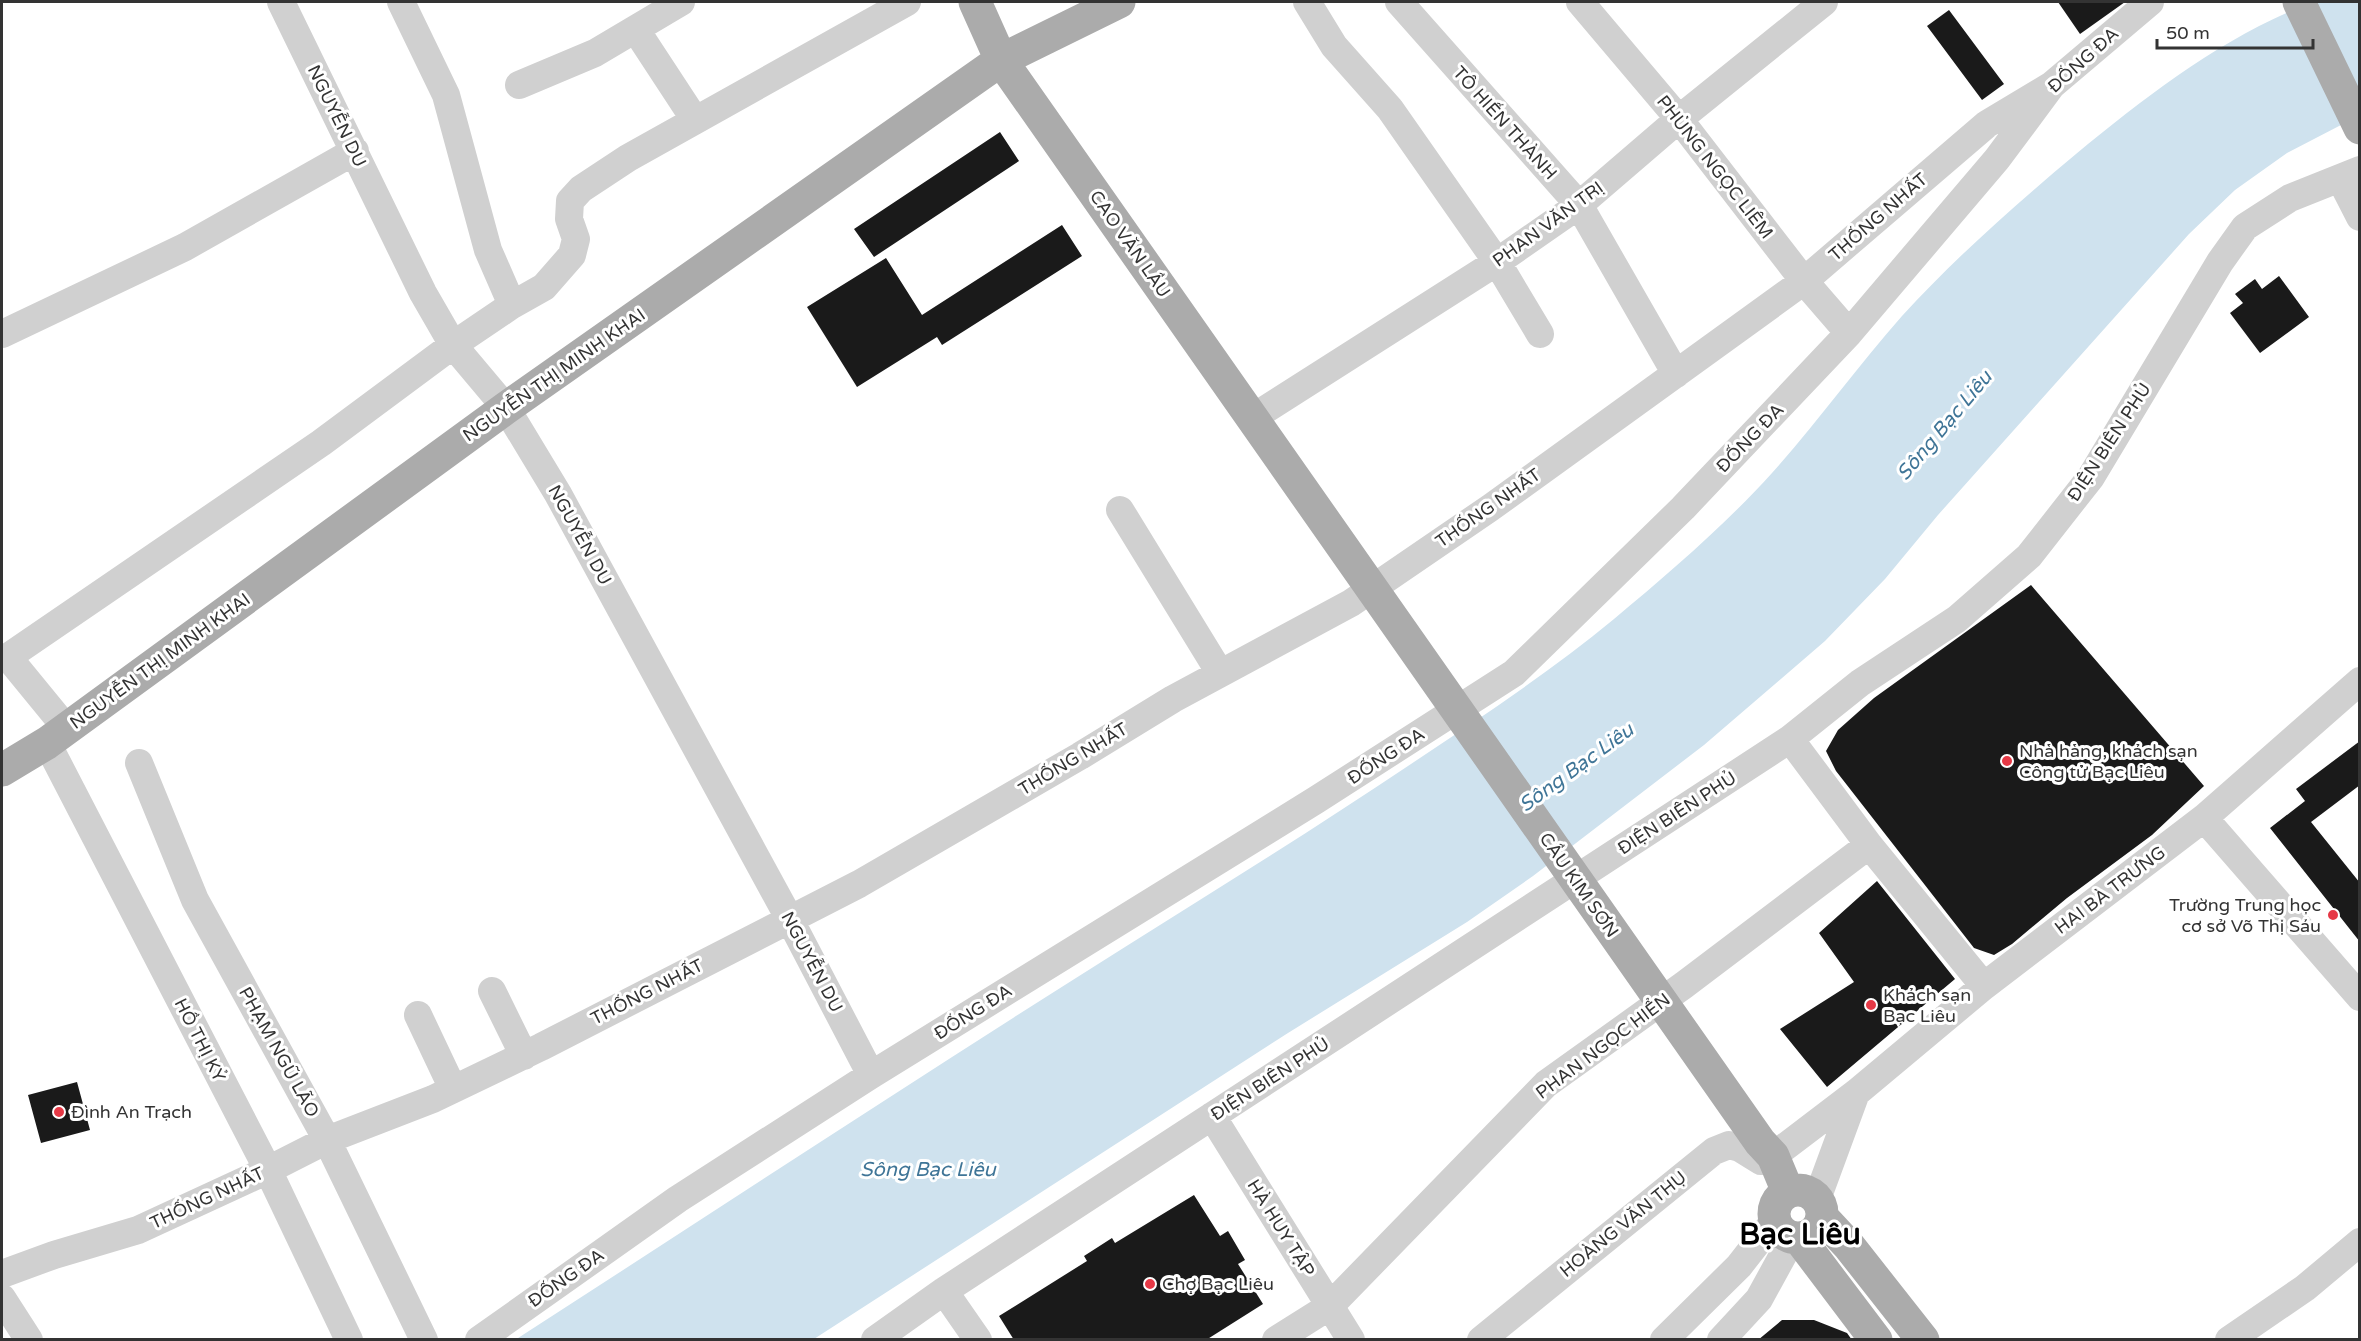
<svg xmlns="http://www.w3.org/2000/svg" width="2361" height="1341" font-family="'Varela Round',sans-serif">
	<style>
		.water { fill: #cfe2ee }
		.building { fill: #1a1a1a }
		.lines { fill: none; stroke-linecap: round; stroke-linejoin: round }
		.minor { stroke: #d0d0d0; stroke-width: 28 }
		.major { stroke: #ababab; stroke-width: 33 }
		.poi-dot { fill: #e63946; stroke: #fff; stroke-width: 2 }
		.labels { text-anchor: middle; stroke-width: 6; stroke-linejoin: round; paint-order: stroke }
		.street-label { font-size: 18px; fill: #333; stroke: #fff }
		.poi-label { font-size: 18px; fill: #333; stroke: #fff; text-anchor: start }
		.water-label { font-size: 20px; font-style: italic; fill: #3f7597; stroke: #fff }
		.town-label { font-size: 30px; font-weight: bold; fill: #000; stroke: #fff }
	</style>
	<rect width="100%" height="100%" fill="#fff"/>
	<path class="water" d="M2313 2H2359V117L2341 125 2287 153 2235 190 2189 234 1938 515 1885 579 1825 641 1704 745 1533 876 1467 922 1288 1033 814 1339 515 1340C718 1209 920 1076 1125 947 1221 887 1317 827 1411 764 1480 718 1550 672 1614 619 1669 573 1724 526 1772 473 1817 423 1857 367 1902 316 1956 257 2015 205 2076 154 2149 94 2224 36 2313 2Z"/>
	<path class="building" d="M2058 2H2125L2080 34Z
		M1949 10 2004 84 1982 100 1927 26Z
		M1000 132 1019 161 874 257 854 229Z
		M1062 225 1082 256 942 345 937 337 857 387 807 307 886 258 922 315Z
		M2279 276 2309 317 2260 353 2230 313 2243 303 2235 294 2255 279 2262 289Z
		M2031 585 2204 786 2152 835 2067 898 2012 944 1994 955 1974 948 1836 771 1826 751 1838 730 1874 698Z
		M2360 741V785L2311 822 2360 883V942L2270 828 2305 801 2296 789Z
		M1877 881 1955 979 1827 1087 1780 1029 1854 982 1819 933Z
		M77 1082 90 1130 41 1143 28 1095Z
		M1194 1195 1220 1236 1228 1231 1245 1260 1238 1264 1263 1304 1206 1340H1014L999 1316 1087 1261 1084 1256 1112 1238 1115 1243Z
		M1782 1320H1814L1847 1333 1852 1340H1758Z"/>
	<g class="lines">
		<path class="minor" d="M281 2 423 293 453 345 506 408 558 494 789 918 871 1075
			M401 2 446 95 488 250 512 305
			M1307 2 1334 46 1390 109 1497 262 1540 334
			M1399 2 1579 205 1676 374
			M1580 2 1679 119 1804 281 1849 333
			M636 30 695 120
			M519 85 595 53 681 2
			M2340 178 2360 217
			M2 334 185 247 355 151
			M1252 418 1497 262 1579 205 1679 119 1824 2
			M1120 510 1220 673
			M67 729 8 657 321 443 453 345 512 305 544 287 572 255 576 239 569 219 570 201 581 189 628 158 907 2
			M1790 739 1869 845 1984 986
			M47 743 268 1170 349 1340
			M139 763 195 900 327 1140 424 1340
			M2204 818 2360 997
			M492 991 524 1056
			M418 1015 453 1089
			M1212 1116 1351 1340
			M1817 1199 1856 1093
			M2 1274 54 1255 138 1230 268 1170 327 1140 433 1099 541 1047 859 884 1080 756 1173 699 1351 603 1490 508 1804 281 1987 124 2052 85
			M944 1291 978 1340
			M2 1298 29 1340
			M479 1340 678 1199 871 1075 1316 800 1514 673 1683 508 1849 333 1997 159 2052 85 2150 2
			M875 1340 944 1291 1790 739 1860 683 1957 619 2029 556 2091 477 2220 262 2245 227 2290 198 2360 170
			M1276 1340 1330 1306 1546 1084 1684 985 1869 845
			M1481 1340 1714 1151 1729 1145 1740 1148 1761 1161 1773 1156 1856 1093 1984 986 2204 818 2360 681
			M1664 1340 1739 1266 1775 1220
			M1721 1340 1759 1299 1793 1237
			M2229 1340 2305 1288 2360 1242"/>
		<path class="major" d="M975 2 1001 60 1760 1142 1773 1156 1788 1192
			M2299 2 2360 128
			M2 770 47 743 506 408 1001 60 1119 2
			M1774 1214a24 24 0 1 1 48 0a24 24 0 1 1-48 0Z
			M1822 1217 1849 1246 1923 1340
			M1799 1238 1876 1340"/>
	</g>
	<g class="poi-dot">
		<circle cx="2007" cy="761" r="6"/>
		<circle cx="2333" cy="915" r="6"/>
		<circle cx="1871" cy="1005" r="6"/>
		<circle cx="59" cy="1112" r="6"/>
		<circle cx="1150" cy="1284" r="6"/>
	</g>
	<g class="labels">
		<g class="street-label">
			<text transform="translate(2083 60) rotate(-42)" y="6">ĐỐNG ĐA</text>
			<text transform="translate(337 116) rotate(64)" y="6">NGUYỄN DU</text>
			<text transform="translate(1505 123) rotate(48)" y="6">TÔ HIẾN THÀNH</text>
			<text transform="translate(1715 167) rotate(52)" y="6">PHÙNG NGỌC LIÊM</text>
			<text transform="translate(1878 217) rotate(-41)" y="6">THỐNG NHẤT</text>
			<text transform="translate(1548 224) rotate(-36)" y="6">PHAN VĂN TRỊ</text>
			<text transform="translate(1130 244) rotate(55)" y="6">CAO VĂN LẦU</text>
			<text transform="translate(554 375) rotate(-35)" y="6">NGUYỄN THỊ MINH KHAI</text>
			<text transform="translate(1750 438) rotate(-46)" y="6">ĐỐNG ĐA</text>
			<text transform="translate(2109 442) rotate(-57)" y="6">ĐIỆN BIÊN PHỦ</text>
			<text transform="translate(1488 508) rotate(-35)" y="6">THỐNG NHẤT</text>
			<text transform="translate(580 535) rotate(61)" y="6">NGUYỄN DU</text>
			<text transform="translate(160 661) rotate(-36)" y="6">NGUYỄN THỊ MINH KHAI</text>
			<text transform="translate(1386 756) rotate(-33)" y="6">ĐỐNG ĐA</text>
			<text transform="translate(1073 759) rotate(-31)" y="6">THỐNG NHẤT</text>
			<text transform="translate(1677 813) rotate(-33)" y="6">ĐIỆN BIÊN PHỦ</text>
			<text transform="translate(1579 885) rotate(55)" y="6">CẦU KIM SƠN</text>
			<text transform="translate(2110 890) rotate(-37)" y="6">HAI BÀ TRƯNG</text>
			<text transform="translate(812 962) rotate(62)" y="6">NGUYỄN DU</text>
			<text transform="translate(647 992) rotate(-27)" y="6">THỐNG NHẤT</text>
			<text transform="translate(973 1012) rotate(-32)" y="6">ĐỐNG ĐA</text>
			<text transform="translate(200 1040) rotate(63)" y="6">HỒ THỊ KỶ</text>
			<text transform="translate(1603 1046) rotate(-37)" y="6">PHAN NGỌC HIỂN</text>
			<text transform="translate(279 1052) rotate(61)" y="6">PHẠM NGŨ LÃO</text>
			<text transform="translate(1270 1079) rotate(-33)" y="6">ĐIỆN BIÊN PHỦ</text>
			<text transform="translate(207 1198) rotate(-25)" y="6">THỐNG NHẤT</text>
			<text transform="translate(1623 1224) rotate(-39)" y="6">HOÀNG VĂN THỤ</text>
			<text transform="translate(1281 1228) rotate(58)" y="6">HÀ HUY TẬP</text>
			<text transform="translate(566 1278) rotate(-35)" y="6">ĐỐNG ĐA</text>
		</g>
		<g class="poi-label">
			<text x="2019" y="757">Nhà hàng, khách sạn<tspan x="2019" dy="21">Công tử Bạc Liêu</tspan></text>
			<text x="2321" y="911" text-anchor="end">Trường Trung học<tspan x="2321" dy="21">cơ sở Võ Thị Sáu</tspan></text>
			<text x="1883" y="1001">Khách sạn<tspan x="1883" dy="21">Bạc Liêu</tspan></text>
			<text x="71" y="1118">Đình An Trạch</text>
			<text x="1162" y="1290">Chợ Bạc Liêu</text>
		</g>
		<g class="water-label">
			<text transform="translate(1944 425) rotate(-50)" y="7">Sông Bạc Liêu</text>
			<text transform="translate(1576 767) rotate(-36)" y="7">Sông Bạc Liêu</text>
			<text x="928" y="1176">Sông Bạc Liêu</text>
		</g>
		<g class="town-label">
			<text x="1800" y="1244">Bạc Liêu</text>
		</g>
	</g>
	<rect width="2361" height="1341" fill="none" stroke="#333333" stroke-width="6"/>
	<path d="M2157 39v9h156v-9" fill="none" stroke="#333333" stroke-width="3"/>
	<text x="2166" y="39" font-size="18" fill="#333333" stroke="#ffffff" stroke-width="4.5" paint-order="stroke">50 m</text>
</svg>
